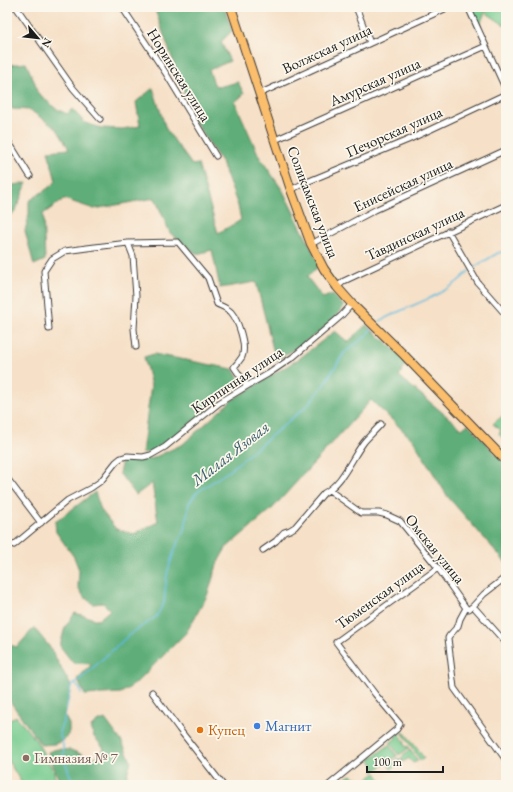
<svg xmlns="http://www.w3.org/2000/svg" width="513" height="792" font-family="'EB Garamond',serif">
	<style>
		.green { fill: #74ca8e; stroke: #487355 }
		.forest { fill: #5fae79; stroke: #3e654a }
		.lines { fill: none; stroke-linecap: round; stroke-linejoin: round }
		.stream { stroke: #60bcde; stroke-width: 1.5 }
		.street-casing { stroke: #3d3936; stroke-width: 7 }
		.primary-casing { stroke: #3d3936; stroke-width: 10 }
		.street { stroke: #fff; stroke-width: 5 }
		.primary { stroke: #fabe6d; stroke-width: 8 }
		.shop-dot { fill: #3f7fe0; stroke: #fbf7ec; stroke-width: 1.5 }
		.food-dot { fill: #e8710a; stroke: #fbf7ec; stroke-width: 1.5 }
		.education-dot { fill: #8d6e63; stroke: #fbf7ec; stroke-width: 1.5 }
		.labels { text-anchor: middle; stroke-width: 3.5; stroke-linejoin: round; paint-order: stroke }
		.street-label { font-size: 15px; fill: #1c1c1c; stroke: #fbf7ec }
		.shop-label { font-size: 15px; fill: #366cbe; stroke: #fbf7ec; text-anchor: start }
		.food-label { font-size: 15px; fill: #c56008; stroke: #fbf7ec; text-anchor: start }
		.education-label { font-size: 15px; fill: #785e54; stroke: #fbf7ec; text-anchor: start }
		.water-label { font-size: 16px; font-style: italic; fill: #375c6a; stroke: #fbf7ec }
	</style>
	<rect width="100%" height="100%" fill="#fbf7ec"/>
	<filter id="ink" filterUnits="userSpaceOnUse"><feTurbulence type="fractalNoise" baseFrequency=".025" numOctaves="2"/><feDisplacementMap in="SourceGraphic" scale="8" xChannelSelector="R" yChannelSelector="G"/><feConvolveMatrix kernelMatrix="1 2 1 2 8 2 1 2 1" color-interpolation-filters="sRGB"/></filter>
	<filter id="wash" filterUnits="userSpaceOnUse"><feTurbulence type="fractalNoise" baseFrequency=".012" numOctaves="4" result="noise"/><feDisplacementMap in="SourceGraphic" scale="16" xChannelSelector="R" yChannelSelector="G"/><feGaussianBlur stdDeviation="0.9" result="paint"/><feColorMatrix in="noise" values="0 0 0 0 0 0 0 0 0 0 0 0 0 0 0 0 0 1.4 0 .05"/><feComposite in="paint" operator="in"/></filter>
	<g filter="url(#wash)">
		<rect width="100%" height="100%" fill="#f6e0c7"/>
		<path class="green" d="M468 7H503L506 14V26L485 12 478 30Z
			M506 413V442L499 434 501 430 493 424Z
			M16 716 37 742 54 772 56 785H23L7 759V722Z
			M402 732 406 734 424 758 422 760H420Z
			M399 733 405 743 404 744 406 747 408 746 409 748 399 755 390 743 396 738 395 736Z
			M389 745 397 756 373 772 374 766 371 761 369 760Z
			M410 750 418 761 413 763 409 758 403 762 401 758 404 756 403 755Z
			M399 758 402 763 391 769 389 766 392 764 391 763Z
			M376 773 381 780 376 784 367 779Z
			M350 775 360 779 354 782 353 781 351 782V784L348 785H337L341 782 343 783 345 781V779Z"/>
		<path class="forest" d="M154 7H224L232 31 221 42 230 61 209 70 214 84 218 87 238 82 244 94 235 102 259 156 283 191 319 264 316 269 307 277 323 298 332 294 344 306C330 329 298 346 276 361L256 282 220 288 212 250 197 254 170 233 155 198 94 209 64 199 43 214 45 260 34 265 25 231 29 214V201L51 186 56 181 48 151 69 149 57 129 30 110 12 109 7 87V65L26 63 35 83 37 92 55 108 67 114 72 109 85 123 102 128 122 129 140 126 136 102 153 88 166 129 192 165 198 164 218 233 241 220 238 206 222 163 194 120Z
			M27 183 15 212 7 217V186Z
			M366 325 387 343 407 362 399 376 462 429 468 424 506 465V563L448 497 413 440 371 400 272 509 226 548 218 562 207 596 186 633 135 684 121 693 85 695 77 679 92 664 73 663 60 646 65 627 75 613 98 620 110 610 103 603 93 604 84 597 78 587 79 570 74 557 56 532 55 522 95 492 101 510 116 529 134 534 158 522 152 483 136 495 119 473 122 461 151 459 183 444 232 400 300 358 335 331 348 342Z
			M154 354 233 369 242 384 221 398 165 445 151 452 142 453 151 386 144 357Z
			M34 628 49 646 71 686 69 698 64 715 69 724V733L64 740 55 744 41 745 7 697V644L17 647Z
			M105 719 122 742 131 761 124 785H58V778L48 752 57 749 71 750 93 759C99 756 102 754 104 748L94 737 91 727 97 722Z"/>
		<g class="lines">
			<path class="stream" d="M471 269 498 253 506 251
				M380 321C405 307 435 299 457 282 461 279 465 275 469 271
				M75 684 80 689 81 694
				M72 785 71 778 64 759 63 745 59 732 64 720 71 686 84 676 129 635 156 617 164 603 167 574 174 551 185 529 189 503 196 493 230 470 308 405 325 383 344 353 366 336 372 328"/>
		</g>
	</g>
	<g filter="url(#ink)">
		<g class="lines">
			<g class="street-casing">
				<path id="street" d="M16 7 73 88 100 119
					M122 7 165 72 216 156
					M356 7 370 43
					M468 7 506 90
					M7 10 12 7
					M259 94 449 7
					M7 139 30 176
					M275 140 486 46
					M291 190 302 184 408 140 506 94
					M448 231 478 283 506 315
					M128 243 133 256 136 296 134 329 136 347
					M311 244 375 210 506 150
					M337 287 344 281 506 205
					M49 329 44 271 52 259 65 251 87 248 128 243 178 242 208 278 217 304C221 306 227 308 231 312 238 320 247 346 242 357 240 360 237 364 234 367L247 386
					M7 478 41 523
					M329 490 361 513H379L387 515 400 521 438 568 466 608 469 609 473 606 506 643
					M14 545 68 500 91 488 101 481 116 462 121 458 127 456 143 457 151 455 165 447 219 403 247 386 268 374 293 357 341 316 352 304
					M263 550 276 541 284 532 290 530 295 527 324 493C343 483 351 459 364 442 369 436 376 430 381 424
					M473 606 484 594 502 580 506 579
					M466 608 460 619 458 626 449 636 448 638 454 688 506 760
					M152 692 179 729 223 785
					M329 785 397 729 400 724 375 694 336 642 438 568"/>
			</g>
			<g class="primary-casing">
				<path id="primary" d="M231 7 290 187 311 244 324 269 337 287 352 304 404 355 506 461"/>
			</g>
			<use href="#street" class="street"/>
			<use href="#primary" class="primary"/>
		</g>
	</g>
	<circle class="shop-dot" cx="257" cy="726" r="4"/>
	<circle class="food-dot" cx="200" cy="730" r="4"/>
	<circle class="education-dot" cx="26" cy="758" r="4"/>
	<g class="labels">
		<g class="street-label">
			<text transform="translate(327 49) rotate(-25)" y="5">Волжская улица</text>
			<text transform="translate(179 75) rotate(58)" y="5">Норинская улица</text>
			<text transform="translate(375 82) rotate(-24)" y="5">Амурская улица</text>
			<text transform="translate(394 132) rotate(-24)" y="5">Печорская улица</text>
			<text transform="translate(403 185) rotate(-25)" y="5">Енисейская улица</text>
			<text transform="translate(313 202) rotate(69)" y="5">Соликамская улица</text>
			<text transform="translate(415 234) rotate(-25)" y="5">Тавдинская улица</text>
			<text transform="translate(237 380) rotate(-34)" y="5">Кирпичная улица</text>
			<text transform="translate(435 549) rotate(51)" y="5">Омская улица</text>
			<text transform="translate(380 595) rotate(-36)" y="5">Тюменская улица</text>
		</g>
		<g class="shop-label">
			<text x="265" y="731">Магнит</text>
		</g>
		<g class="food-label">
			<text x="208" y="735">Купец</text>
		</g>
		<g class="education-label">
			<text x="34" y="763">Гимназия № 7</text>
		</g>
		<g class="water-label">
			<text transform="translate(230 453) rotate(-38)" y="6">Малая Язовая</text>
		</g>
	</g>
	<rect width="513" height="792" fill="none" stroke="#fbf7ec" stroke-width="24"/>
	<g transform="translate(38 38) rotate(118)" stroke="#fbf7ec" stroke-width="3" paint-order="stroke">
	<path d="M0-3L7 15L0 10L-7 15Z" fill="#1c1c1c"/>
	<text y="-6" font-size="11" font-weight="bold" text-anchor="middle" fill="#1c1c1c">N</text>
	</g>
	<path d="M367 766v6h76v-6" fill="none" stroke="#1c1c1c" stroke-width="2"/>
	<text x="373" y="766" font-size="12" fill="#1c1c1c" stroke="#fbf7ec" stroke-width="3" paint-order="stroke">100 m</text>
</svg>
